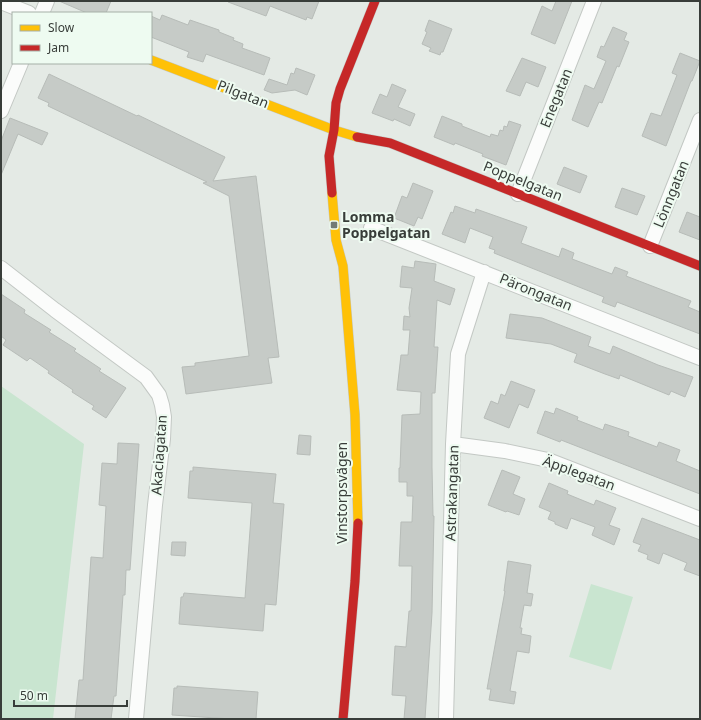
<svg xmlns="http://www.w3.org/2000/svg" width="701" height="720" font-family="'Noto Sans',sans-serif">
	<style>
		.green { fill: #c9e5d0 }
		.building { fill: #c6cbc7; stroke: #b7bcb8 }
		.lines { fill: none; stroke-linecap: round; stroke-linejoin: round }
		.street-casing { stroke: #c3c8c4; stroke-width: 16 }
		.slow-casing { stroke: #c3c8c4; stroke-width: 10 }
		.jam-casing { stroke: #c3c8c4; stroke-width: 10 }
		.street { stroke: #fbfcfb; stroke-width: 14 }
		.slow { stroke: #ffc107; stroke-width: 9 }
		.jam { stroke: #c62828; stroke-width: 9 }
		.poi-dot { fill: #747a75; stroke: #eefbf1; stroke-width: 1.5 }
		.labels { text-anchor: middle; stroke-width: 4; stroke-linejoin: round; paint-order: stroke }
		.street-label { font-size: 14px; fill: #383d39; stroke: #eefbf1 }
		.poi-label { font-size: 14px; font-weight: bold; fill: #383d39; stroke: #eefbf1; text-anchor: start }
	</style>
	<rect width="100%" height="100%" fill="#e4eae5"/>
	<path class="green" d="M1 386 84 444 53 719H1Z
		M591 584 633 597 611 670 569 657Z"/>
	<path class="building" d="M59 1H111L106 13H87Z
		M228 1H319L312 19 307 17 306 20 270 6 266 16 228 2Z
		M556 1H572L555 44 531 34 542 6 552 11Z
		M162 15 188 25 190 20 219 30V32L234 38 233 40 243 44 242 48 270 58 264 75 206 54 203 62 187 57 189 52 151 37V16L160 20Z
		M429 20 452 29 443 52H441L440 55 429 51 431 48 422 44 427 32 425 31Z
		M613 27 627 33 624 40 629 42 619 67 617 66 602 103 599 102 588 127 572 120 585 85 594 89 606 61 597 57 601 46 604 47Z
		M680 53 700 61 692 81H691L666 146 642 136 651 113 661 116 677 75 672 73Z
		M522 58 546 67 538 87 526 82 520 96 506 91Z
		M296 68 315 75 307 95 295 90 272 93 264 90 269 79 287 85 291 73 294 74Z
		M49 74 137 116 138 115 225 157 213 181 256 176 279 357 268 358 272 383 186 394 182 367 195 366V363L249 356 229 196 203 183 207 182 48 106 49 103 38 98Z
		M392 84 406 90 398 107 415 114 410 126 394 119 393 121 372 113 380 94 387 97Z
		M442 116 462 124V126L490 137 491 134 498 136 500 130 503 131 504 126 507 127 509 121 521 125 506 165 482 156 483 154 455 143 454 145 434 137Z
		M10 118 48 133 42 145 18 134 1 175V141Z
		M564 167 587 176 580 193 557 184Z
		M413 183 433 191 422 219 418 217 414 226 394 218 402 196 407 198Z
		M622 188 645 196 637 215 615 207Z
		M455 206 475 213 476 209 527 227 521 243 559 257 562 248 574 253 572 259 612 274 615 267 628 272 626 276 691 301 688 307 700 312V334L617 302 615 307 602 302 604 297 494 253 495 250 489 248 493 237 470 228 465 243 442 234 451 212 453 213Z
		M687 212 700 217V240L679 232Z
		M415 261 436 264 434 281 455 289 450 305 437 300 434 347H438L435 393H432V467L433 516H434L432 613 425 719H404L406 696 392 695 395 646 406 647 409 611H411L412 566H399L401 522H412L413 496H407V482H399V468H400L402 415 420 414 421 392 397 390 401 355H408L410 330H403L404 316 410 317 409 308 412 288 400 287 402 266 414 268Z
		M1 294 25 310 24 313 51 330 49 332 76 349 74 351 101 369 99 371 126 388 106 418 92 409 94 406 72 392 73 390 48 373 49 371 30 358 27 361 3 345 6 340 1 336Z
		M510 314 542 318 591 337 588 346 610 354 613 346 658 365 693 377 685 397 671 391 669 395 620 375 619 379 605 374 574 362 577 354 551 344 506 338Z
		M511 381 535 390 528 408 519 404 509 428 484 418 491 401 498 404 501 394 505 396Z
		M556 408 578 417 577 420 603 430 605 424 629 432 628 436 657 447 659 442 680 450 676 461 700 471V494L561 440 560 442 537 433 545 411 554 414Z
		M299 435 311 436 310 455 297 454Z
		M118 443 139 444 130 570H126L125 595H123L116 696H114L111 719H75L79 680H83L91 557 103 558 106 506 99 505 102 463 117 464Z
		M193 467 276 474 273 503 284 504 276 605 265 604 263 631 179 624 181 597H183L184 593 245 598 252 503 188 498 190 471H193Z
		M502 470 520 477 513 494 525 499 519 515 507 511 506 512 488 505Z
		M549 483 568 491 567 494 594 505 596 500 616 508 609 525 620 529 614 545 592 535 595 527 571 518 567 529 555 524V522L548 519 551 512 539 507Z
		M642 518 700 540V576L684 570 687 563 663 553 659 564 647 559 648 555 638 551 641 545 633 542Z
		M172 542H186L185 556 171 555Z
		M508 561 531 565 527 593 533 594 531 606 524 605 520 628H522L521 634 531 636 529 653 517 651 510 691 516 692 514 704 489 700 491 689H487L505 591H504Z
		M177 686 258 692 256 719H231L172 715 174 688H177Z"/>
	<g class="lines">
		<g class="street-casing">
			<path id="street" d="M1 2 29 13
				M42 13 47 1
				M1 111 21 63
				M518 194 594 1
				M371 228 700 358
				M650 246 700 120
				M1 268 55 310 146 377 159 395 162 405 164 417 163 439 155 505 136 719
				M453 444 505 451 548 460 700 519
				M446 719 453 444 458 354 484 272"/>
		</g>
		<g class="slow-casing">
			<path id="slow" d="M151 60 334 130 357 137
				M332 193 336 240 343 266 355 415 358 523"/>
		</g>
		<g class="jam-casing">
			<path id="jam" d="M357 137 390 143 700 266
				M332 193 329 156 334 130 336 103 340 89 375 1
				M343 719 355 581 358 523"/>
		</g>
		<use href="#street" class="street"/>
		<use href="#slow" class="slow"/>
		<use href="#jam" class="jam"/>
	</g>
	<rect class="poi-dot" x="330" y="221" width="8" height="8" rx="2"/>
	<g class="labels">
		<g class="street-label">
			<text transform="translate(243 94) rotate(21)" y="5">Pilgatan</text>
			<text transform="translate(556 98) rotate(-68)" y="5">Enegatan</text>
			<text transform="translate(523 181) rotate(22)" y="5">Poppelgatan</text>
			<text transform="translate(671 194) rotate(-68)" y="5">Lönngatan</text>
			<text transform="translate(536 292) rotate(22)" y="5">Pärongatan</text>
			<text transform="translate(159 455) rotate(-86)" y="5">Akaciagatan</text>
			<text transform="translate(579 473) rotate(20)" y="5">Äpplegatan</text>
			<text transform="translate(342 493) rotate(-90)" y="5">Vinstorpsvägen</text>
			<text transform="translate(452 493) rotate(-88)" y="5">Astrakangatan</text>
		</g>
		<g class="poi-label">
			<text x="342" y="222">Lomma<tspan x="342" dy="16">Poppelgatan</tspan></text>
		</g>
	</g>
	<rect width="701" height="720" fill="none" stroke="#383d39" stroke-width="4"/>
	<rect x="12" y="12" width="140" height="52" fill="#eefbf1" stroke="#a5afa7"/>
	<rect x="20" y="25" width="20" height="6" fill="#ffc107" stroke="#a5afa7"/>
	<text x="48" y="32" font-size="12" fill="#383d39">Slow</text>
	<rect x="20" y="45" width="20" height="6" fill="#c62828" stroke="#a5afa7"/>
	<text x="48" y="52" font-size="12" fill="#383d39">Jam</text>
	<path d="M14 700v6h113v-6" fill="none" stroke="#383d39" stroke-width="2"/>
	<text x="20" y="700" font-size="12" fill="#383d39" stroke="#eefbf1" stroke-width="3" paint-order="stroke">50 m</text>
</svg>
